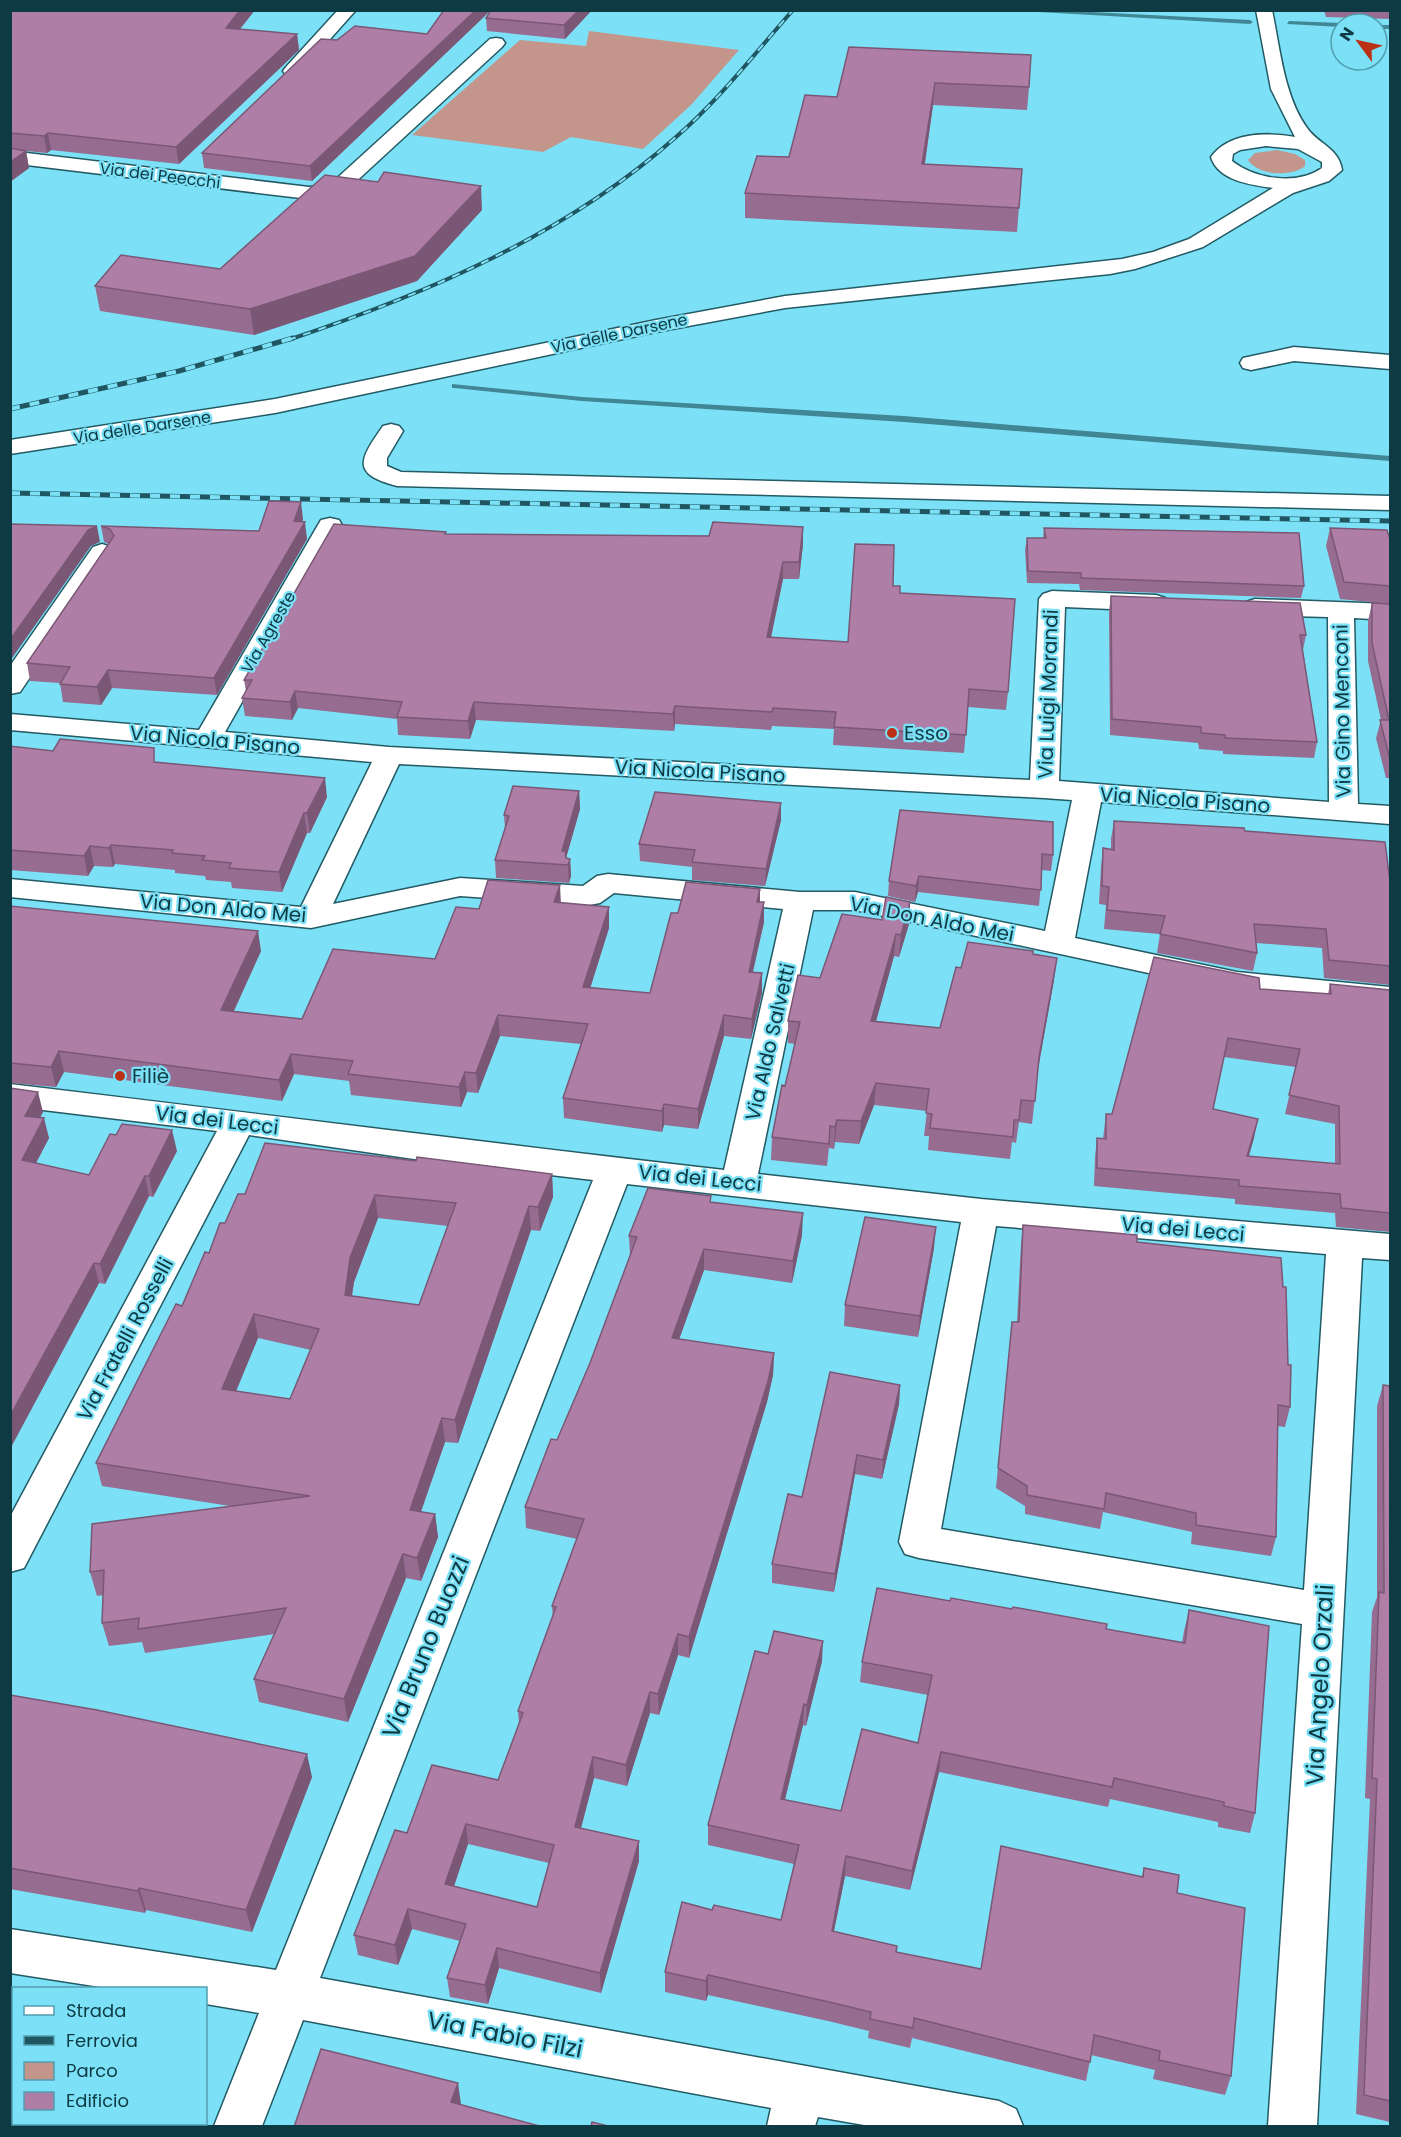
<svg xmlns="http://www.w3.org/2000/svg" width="1401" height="2137" font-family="Poppins,sans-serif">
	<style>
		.green { fill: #c4958b }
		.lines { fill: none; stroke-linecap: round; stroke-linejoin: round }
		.stream { fill: #408695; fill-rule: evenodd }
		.minor-casing { stroke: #235a64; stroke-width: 3 }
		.minor { fill: #fff; fill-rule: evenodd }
		.rail-far1-casing { stroke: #1f5661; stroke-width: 4 }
		.rail-casing { stroke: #1f5661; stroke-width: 5 }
		.rail-far1 { stroke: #7ce1f6; stroke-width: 2; stroke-dasharray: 8; stroke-linecap: butt }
		.rail { stroke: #7ce1f6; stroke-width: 4; stroke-dasharray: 10; stroke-linecap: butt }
		.wall { fill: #966c90; fill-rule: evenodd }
		.shaded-wall { fill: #7a5875 }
		.building { fill: #af7ea7; stroke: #7a5875; stroke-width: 1.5; fill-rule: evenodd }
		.poi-dot { fill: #bc3016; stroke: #7ce1f6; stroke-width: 2 }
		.labels { text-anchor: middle; stroke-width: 4.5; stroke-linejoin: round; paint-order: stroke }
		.far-street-label { font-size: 16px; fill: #0d3a43; stroke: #7ce1f6 }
		.street-label { font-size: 20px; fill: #0d3a43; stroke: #7ce1f6 }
		.poi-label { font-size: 20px; fill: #0d3a43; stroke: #7ce1f6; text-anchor: start }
		.near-street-label { font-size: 24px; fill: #0d3a43; stroke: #7ce1f6 }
	</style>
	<rect width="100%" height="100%" fill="#7ce1f6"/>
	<path class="green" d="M589 31 739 50 691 105 643 149 571 137 543 152 412 135 520 40 586 46Z
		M1277 150 1295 154 1305 160V166C1292 177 1258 176 1248 160L1255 153Z"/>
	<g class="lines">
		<path class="stream" d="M1001 10H1052L1250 20 1253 22 1250 24Z
			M1289 21 1341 23 1343 24H1341V27L1287 24Z
			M1377 25H1390V29H1377Z
			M452 384 582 397 904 416 1390 456V461L904 422 582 401 455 388H452Z"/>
		<g class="minor-casing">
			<path id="minor" d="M338 10H356L298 75H286L283 71 286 67Z
				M1256 10H1272C1280 48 1284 96 1307 128 1318 144 1339 148 1342 170L1329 181 1293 193 1203 247 1135 269 1110 274 785 308 656 332 275 413 10 454V440L275 399 656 320 785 296 1122 259 1153 252 1189 239 1273 188C1252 185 1218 181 1211 157 1229 132 1267 132 1295 137L1271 89ZM1266 146 1298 149 1322 162V168C1297 186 1255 179 1232 161L1233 154 1240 150Z
				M496 38 502 39 505 43 502 47 349 188 334 195 309 199 10 163V151L309 187 323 186 335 180 490 39Z
				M1294 347 1390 355V369L1294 361 1251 370 1243 368 1240 363 1243 358Z
				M391 424 399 426 403 431 387 458V466L401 472 1390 496V510L397 486C350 474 360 459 383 426Z
				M330 518 339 520 342 525 225 732 389 747 1030 780 1039 599 1043 594 1052 591 1156 595 1165 598 1169 603 1165 608 1156 611 1065 607 1059 781 1329 802 1328 617 1255 615 1246 612 1242 607 1246 602 1255 599 1390 604V620L1354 618 1358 804 1390 806V824L1101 802 1075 938 1237 972 1390 987V1007L1237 992 855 910H813L758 1174 981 1199 1390 1234V1260L1362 1258 1317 2126H1268L1302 1624 919 1558 905 1554 899 1542 961 1222 627 1184 320 1978 999 2101 1016 2109 1023 2126H870L818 2117 815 2126H767L771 2108 303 2020 262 2126H214L259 2013 206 2004V1988H107L10 1973V1929L276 1970 593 1180 414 1159 249 1135 24 1568 10 1572V1517L217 1131 10 1106V1084C249 1112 486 1143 724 1170L783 909 614 893 600 903 589 905 460 896 311 928 10 897V879L301 907 372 762 10 730V714L199 730 318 525 321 520ZM399 764 1044 798 1072 800 1045 931 855 892H800L608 874 597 876 583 886 460 878 333 904ZM996 1226 1326 1254 1304 1590 941 1529Z
				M102 544 111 547 115 552 20 692 10 694V666L93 547Z"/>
		</g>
		<use href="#minor" class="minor"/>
		<g class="rail-far1-casing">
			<path id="rail-far1" d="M288 340C426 294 566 235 676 137 720 99 755 53 793 10"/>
		</g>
		<g class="rail-casing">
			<path id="rail" d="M10 409 179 371 293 338
				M10 493 1390 521"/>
		</g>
		<use href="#rail-far1" class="rail-far1"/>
		<use href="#rail" class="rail"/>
	</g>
	<path class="wall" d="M10 10H255L240 29 297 34 299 50 179 164 51 150 47 153 26 151 29 168 10 182Z
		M444 10H592L565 39 487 31 486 18 490 11 312 181 204 168 202 153 337 40 427 34Z
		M1324 10H1390V19L1326 17Z
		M849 47 1029 87 1027 110 933 105 925 164 1022 169 1017 232 745 218V193L789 157 837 97Z
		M482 210 417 281 254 335 100 311 95 286 220 269Z
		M303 519 302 522 307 539 217 695 112 688 101 705 63 702 60 683 30 681 27 663 109 544 104 542 101 526 259 531Z
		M803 527V544L799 579H783L771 638 848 642 893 586 1008 692 1006 710 968 707 964 753 833 745 834 729 772 726 771 730 675 724 674 731 476 720 470 739 398 735 397 719 298 708 292 720 245 716 242 698 246 691 244 680 446 534 709 536Z
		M1044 528 1304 586 1301 598 1080 590 1079 584 1027 583 1025 550 1027 538H1043Z
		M1330 528 1390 539V778H1386L1376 738 1381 720 1368 661V621L1372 603 1389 604 1340 599 1326 546Z
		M1111 596 1306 635 1303 650 1317 742 1314 758 1223 754V751L1199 749 1198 743 1110 735 1109 611Z
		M10 746 157 762 327 797 310 833H307L282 892 232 888 231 882 206 880 205 876 175 873V870L115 864 113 867 94 866 88 876 10 870Z
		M579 791 580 809 566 858 570 859 571 876 569 883 496 878 495 860 505 829 504 815Z
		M781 803V820L765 886 692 880V867L640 861 639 844Z
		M900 810 1053 855 1051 871 1042 870 1039 906 918 892 915 902 888 896 889 881Z
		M1114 821 1245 831 1390 882V988V985L1324 978 1322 948 1256 943 1257 953 1253 971 1157 953 1160 934 1104 929 1106 905 1099 904 1101 867 1103 848 1111 850V839Z
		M760 902H764V922L753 972 762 973V993L751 1039 724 1036 698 1129 664 1125 662 1132 564 1118 563 1098 581 1044 500 1036 478 1093 467 1092 461 1107 351 1095 349 1081 294 1074 282 1101 64 1072 56 1087 10 1083V906L261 951 234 1011 302 1019 435 959 479 909 561 903 609 928 590 988 650 993 678 913Z
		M910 902 909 924 899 957 894 956 876 1021 940 1028 961 968 1033 954 1054 980 1038 1070 1032 1124 1019 1122 1016 1143 1012 1142 1010 1159 928 1150 929 1136H924L927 1111 874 1105 859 1144 835 1142 834 1149 829 1148 827 1166 771 1160 772 1137 795 1044 788 1043V1021L820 978 882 920Z
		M1330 984 1390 990V1232L1336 1227 1335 1213 1235 1204V1199L1094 1186 1095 1157 1097 1138 1103 1139 1106 1114H1112L1260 989 1328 994ZM1224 1057 1296 1067 1285 1114 1335 1124V1164L1249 1156 1254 1138 1213 1109Z
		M10 1088 43 1112 40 1117 49 1138 36 1163 89 1175 177 1151 153 1197 149 1196 105 1284 99 1283 10 1449Z
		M416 1161 552 1174 553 1197 540 1231 531 1230 458 1443 445 1442 421 1512 435 1514 438 1537 421 1581 406 1578 348 1722 259 1702 254 1679 275 1634 145 1653 142 1642 109 1646 102 1623 103 1595 97 1596 90 1572 230 1506 102 1486 96 1463 182 1306 209 1253 225 1223 245 1194ZM378 1218 448 1226 419 1305 352 1296 354 1282ZM258 1338 311 1350 290 1399 236 1391Z
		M711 1202 802 1235 792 1283 704 1270 679 1339 774 1353 773 1375 767 1402 689 1658 678 1655 659 1715 650 1713 627 1786 594 1778 581 1828 639 1861 601 1993 499 1968 488 2004 450 1997 447 1978 460 1941 412 1929 398 1965 358 1955 354 1935 407 1833 498 1780 519 1724 518 1711 553 1618 552 1606 577 1539 526 1528 525 1507 557 1440 590 1363 630 1256 629 1236ZM468 1844 549 1863 537 1907 454 1886Z
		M1023 1225 1137 1242 1290 1407 1285 1427 1277 1426 1276 1537 1271 1556 1191 1544 1192 1532 1103 1512 1100 1529 1025 1514V1506L996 1488 1012 1322H1017L1021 1244Z
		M934 1248 918 1337 844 1326 845 1305Z
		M900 1385 899 1404 882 1479 855 1474 834 1592 772 1583V1564L802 1497Z
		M1383 1385 1390 1386V2122L1356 2114 1370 1799 1365 1798 1372 1612 1377 1597V1406Z
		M1189 1610 1255 1813 1250 1833 1218 1827V1822L1110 1799 1108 1807 939 1772 910 1890 845 1876 834 1931 897 1946V1952L981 1969 1142 1876 1144 1868 1177 1893 1231 2076 1225 2095 1153 2079 1155 2070 1091 2055 1086 2081 912 2038 910 2048 868 2038 869 2031 828 2021 708 1995 706 2001 665 1992V1972L712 1910 781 1920 794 1864 708 1845V1825L768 1654 822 1661 806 1726 803 1725 785 1800 841 1811 918 1743 928 1695 860 1682 862 1662 1106 1629 1182 1643 1184 1631Z
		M10 1695 312 1777 252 1932 146 1910 145 1913 10 1889Z"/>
	<path class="shaded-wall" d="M240 10H255L228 44 226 28Z
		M476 10H491L312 181 310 166Z
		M579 10H592L565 39 564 25Z
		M297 34 299 50 179 164 176 147Z
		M935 83 933 105 921 188 922 164Z
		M48 133 51 150 47 153 44 136Z
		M26 151 29 168 10 182V162Z
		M481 186 482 210 417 281 254 335 250 309Z
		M301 502 303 519 298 535 305 522 307 539 217 695 214 678 294 521Z
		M97 526 100 542 91 546 10 661V640L88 530Z
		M803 527V544L799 579V562Z
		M783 562V579L767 655V637Z
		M108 670 112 688 101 705 97 687Z
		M295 691 298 708 292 720 290 702Z
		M474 702 476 720 470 739 468 721Z
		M675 706V724L674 731 673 714Z
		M325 778 327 797 310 833 307 813Z
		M579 791 580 809 564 865 562 851Z
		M781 803V820L765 886 766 869Z
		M304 813 307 833 282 892 279 872Z
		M111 845 115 864 113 867 109 848Z
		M90 846 94 866 88 876 84 856Z
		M570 859 571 876 569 883 568 865Z
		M919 876 918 892 915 902 916 886Z
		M560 885 561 905 554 902Z
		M760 889V909L757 902Z
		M764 902V922L748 992 749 972Z
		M910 902 909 924 899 957 901 935Z
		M609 907V928L584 1008 583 987Z
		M258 931 261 951 225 1030 221 1010Z
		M896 934 894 956 870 1043 871 1021Z
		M1057 958 1054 980 1036 1079 1039 1057Z
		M762 973V993L751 1039 752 1019Z
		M498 1015 500 1036 478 1093 476 1073Z
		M724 1015V1036L698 1129V1109Z
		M59 1051 64 1072 56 1087 51 1067Z
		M291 1054 294 1074 282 1101 279 1080Z
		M465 1072 467 1092 461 1107 459 1087Z
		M876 1083 874 1105 859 1144 861 1121Z
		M38 1092 43 1112 31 1136 25 1116Z
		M664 1104V1125L662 1132V1111Z
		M44 1118 49 1138 27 1180 22 1160Z
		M1258 1119 1254 1138 1243 1175 1247 1156Z
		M837 1120 835 1142 834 1149 835 1127Z
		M172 1130 177 1151 153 1197 149 1176Z
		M552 1174 553 1197 540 1231 538 1207Z
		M145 1176 149 1196 105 1284 100 1264Z
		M375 1195 378 1218 354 1282 348 1319 345 1295 350 1258Z
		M529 1206 531 1230 458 1443 455 1420Z
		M803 1213 802 1235 792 1283 793 1261Z
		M936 1227 934 1248 918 1337 920 1316Z
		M704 1249V1270L672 1359V1338Z
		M94 1263 99 1283 10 1449V1416Z
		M254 1314 258 1338 227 1413 222 1389Z
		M774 1353 773 1375 767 1402 689 1658V1637Z
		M900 1385 899 1404 882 1479 883 1460Z
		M442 1418 445 1442 413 1534 410 1510Z
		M857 1455 855 1474 834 1592 835 1574Z
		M435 1514 438 1537 421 1581 417 1558Z
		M403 1554 406 1578 348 1722 344 1699Z
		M678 1634V1655L659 1715 658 1694Z
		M823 1641 822 1661 806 1726 807 1705Z
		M650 1692V1713L627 1786 626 1765Z
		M804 1704 803 1725 780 1819 781 1799Z
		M941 1752 939 1772 910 1890 912 1871Z
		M307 1754 312 1777 252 1932 246 1910Z
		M593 1757 594 1778 576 1847 575 1827Z
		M466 1824 468 1844 448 1904 445 1884Z
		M639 1841V1861L601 1993 600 1973Z
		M846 1856 845 1876 830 1950 832 1931Z
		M139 1888 146 1910 145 1913 138 1891Z
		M408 1909 412 1929 398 1965 395 1945Z
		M497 1948 499 1968 488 2004 485 1985Z
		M708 1975V1995L706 2001V1981Z
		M458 2083 461 2104 455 2124 451 2102Z
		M140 2124H157L158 2127H138Z"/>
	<path class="building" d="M10 10H240L226 28 297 34 176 147 48 133 44 136 10 133Z
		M444 10H476L310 166 202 153 321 39 337 40 355 26 427 34Z
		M491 10H579L564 25 486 18Z
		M849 47 1031 55 1029 87 935 83 922 164 1022 169 1019 208 745 193 757 156 789 157 805 95 837 97Z
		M10 148 26 151 10 162Z
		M384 172 481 186 415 256 250 309 95 286 121 255 220 269 325 175 378 182Z
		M269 501 301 502 294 521 305 522 214 678 108 670 97 687 60 684 70 667 27 663 114 536 110 529 101 526 259 531Z
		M713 522 803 527 799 562H783L767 637 848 642 855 544 894 545 893 586H900V593L1015 599 1008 692 969 689 966 735 834 727 836 712 773 708 772 712 675 706 673 714 474 702 468 721 397 717 402 702 295 691 290 702 242 698 252 680H244L334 524 446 532 445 534 709 536Z
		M10 524 97 526 88 530 10 640Z
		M1044 528 1299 533 1304 586 1081 578V573L1028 571 1027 538H1046Z
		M1330 528 1387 530 1390 539V586L1344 582Z
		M1111 596 1300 603 1306 635H1300L1317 742 1225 738V735L1201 733V727L1112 719Z
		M1372 603 1390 604V759L1380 720H1389L1372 643Z
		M60 739 154 748V762L325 778 307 813H304L279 872 229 868 231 863 202 860 205 856 172 853 173 850 111 845 109 848 90 846 84 856 10 850V746L53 751Z
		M513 786 579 791 562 851H565L566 858 570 859 568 865 495 860 509 816 504 815Z
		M655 792 781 803 766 869 692 862 695 850 639 844Z
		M900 810 1053 822V855L1042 854 1041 890 919 876 916 886 889 881Z
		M1114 821 1244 828 1245 831 1385 842 1390 882V966L1329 960 1326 929 1254 924 1257 953 1160 934 1165 916 1107 910 1109 887 1102 886 1103 848 1114 850Z
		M488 880 560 885 554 902 609 907 583 987 650 993 671 913H678L686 882 760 889 757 902H764L749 972 762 973 752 1019 724 1015 698 1109 664 1104 662 1111 563 1098 588 1024 498 1015 476 1073 465 1072 459 1087 348 1074 353 1061 291 1054 279 1080 59 1051 51 1067 10 1063V906L258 931 221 1010 302 1019 333 949 435 959 456 907 479 909Z
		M886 897 910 902 901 935 896 934 871 1021 940 1028 956 967 961 968 968 942 1033 951V954L1057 958 1039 1057 1035 1101 1021 1100 1019 1120H1014L1013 1137 930 1128 932 1114 926 1113 929 1089 876 1083 861 1121 837 1120 835 1127 830 1126 829 1144 772 1137 782 1085 785 1086 800 1022 788 1021 798 975 820 978 842 914 882 920Z
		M1154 957 1259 978 1260 989 1331 994 1330 984 1390 990V1213L1341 1208 1340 1194 1239 1186V1180L1097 1168V1138L1106 1139V1114H1112ZM1228 1038 1300 1049 1289 1095 1339 1106 1340 1164 1247 1156 1258 1119 1213 1109Z
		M10 1088 38 1092 25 1116 44 1118 22 1160 89 1175 110 1134 116 1135 122 1124 172 1130 149 1176H145L100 1264 94 1263 10 1416Z
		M265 1143 416 1161 417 1157 552 1174 538 1207 529 1206 455 1420 442 1418 410 1510 435 1514 417 1558 403 1554 344 1699 254 1679 286 1608 138 1629 139 1618 102 1623 104 1570 90 1572 92 1524 310 1496 96 1463 176 1304 182 1306 205 1252 209 1253 220 1223H225L238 1194H245ZM375 1195 456 1203 419 1305 345 1295 350 1258ZM254 1314 319 1329 290 1399 222 1389Z
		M648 1188 711 1196 710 1202 803 1213 793 1261 704 1249 672 1338 774 1353 768 1381 689 1637 678 1634 658 1694 650 1692 626 1765 593 1757 575 1827 639 1841 600 1973 497 1948 485 1985 447 1978 466 1924 408 1909 395 1945 354 1935 395 1830 407 1833 432 1765 498 1780 523 1713 518 1711 556 1607 552 1606 584 1519 525 1507 551 1439 557 1440 590 1363 637 1237 629 1236ZM466 1824 554 1845 537 1907 445 1884Z
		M865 1217 936 1227 920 1316 845 1305Z
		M1023 1225 1137 1235V1242L1281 1258 1283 1287H1286L1288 1365H1291L1290 1407 1278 1405 1276 1537 1196 1525V1513L1106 1493 1104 1509 1027 1495V1486L998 1468 1012 1322H1019Z
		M830 1372 900 1385 883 1460 857 1455 835 1574 772 1564 788 1494 802 1497Z
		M1383 1385 1390 1386V2101L1364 2095 1377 1779 1372 1778 1379 1592 1384 1593Z
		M877 1588 950 1601 951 1598 1012 1609 1013 1607 1107 1624 1106 1629 1185 1643 1189 1610 1269 1626 1255 1813 1224 1806V1802L1114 1778 1112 1787 941 1752 912 1871 846 1856 832 1931 897 1946 896 1952 981 1969 1001 1846 1143 1877 1144 1868 1179 1875 1177 1893 1245 1908 1231 2076 1159 2060 1160 2051 1094 2035 1090 2062 914 2018 913 2028 870 2019 871 2012 829 2002 708 1975 706 1981 665 1972 682 1902 712 1910 714 1905 781 1920 799 1845 708 1825 755 1651 768 1654 774 1631 823 1641 807 1705 804 1704 781 1799 841 1811 862 1729 918 1743 932 1675 862 1662Z
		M10 1695 97 1710 307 1754 246 1910 139 1888 138 1891 10 1868Z
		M14 2017V2124H140L138 2127H10V2023Z
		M321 2049 458 2083 451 2102 543 2127H294Z
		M592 2122 612 2127H591Z"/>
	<g class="poi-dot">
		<circle cx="892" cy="733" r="6"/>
		<circle cx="120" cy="1076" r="6"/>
	</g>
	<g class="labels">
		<g class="far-street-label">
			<text transform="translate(160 175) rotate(7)" y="6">Via dei Peecchi</text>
			<text transform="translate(619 333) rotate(-12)" y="6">Via delle Darsene</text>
			<text transform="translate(142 427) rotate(-9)" y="6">Via delle Darsene</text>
			<text transform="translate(268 632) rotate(-60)" y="6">Via Agreste</text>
		</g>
		<g class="street-label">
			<text transform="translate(1048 694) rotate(-88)" y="7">Via Luigi Morandi</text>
			<text transform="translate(1342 711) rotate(-91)" y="7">Via Gino Menconi</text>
			<text transform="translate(215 740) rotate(5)" y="7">Via Nicola Pisano</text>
			<text transform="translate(700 771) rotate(3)" y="7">Via Nicola Pisano</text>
			<text transform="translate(1185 800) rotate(4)" y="7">Via Nicola Pisano</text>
			<text transform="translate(223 908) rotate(5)" y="7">Via Don Aldo Mei</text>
			<text transform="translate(932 919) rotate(11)" y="7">Via Don Aldo Mei</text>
			<text transform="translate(770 1042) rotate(-77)" y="7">Via Aldo Salvetti</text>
			<text transform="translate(217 1120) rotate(7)" y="7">Via dei Lecci</text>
			<text transform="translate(700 1178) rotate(6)" y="7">Via dei Lecci</text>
			<text transform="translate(1183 1229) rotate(5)" y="7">Via dei Lecci</text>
			<text transform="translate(125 1339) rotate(-62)" y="7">Via Fratelli Rosselli</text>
		</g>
		<g class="poi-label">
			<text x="904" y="740">Esso</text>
			<text x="132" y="1083">Filiè</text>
		</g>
		<g class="near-street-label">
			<text transform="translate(426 1647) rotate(-68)" y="8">Via Bruno Buozzi</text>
			<text transform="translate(1320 1685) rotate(-87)" y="8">Via Angelo Orzali</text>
			<text transform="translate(505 2035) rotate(11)" y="8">Via Fabio Filzi</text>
		</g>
	</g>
	<rect width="1401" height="2137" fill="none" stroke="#0d3a43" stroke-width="24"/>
	<rect x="12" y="1987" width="195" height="138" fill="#7ce1f6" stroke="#509eae" stroke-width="1.5"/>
	<rect x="24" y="2006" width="30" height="9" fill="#ffffff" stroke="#509eae" stroke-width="1.5"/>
	<text x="66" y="2017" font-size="18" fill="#0d3a43">Strada</text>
	<rect x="24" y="2036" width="30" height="9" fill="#1f5661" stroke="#509eae" stroke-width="1.5"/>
	<text x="66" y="2047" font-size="18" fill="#0d3a43">Ferrovia</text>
	<rect x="24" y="2062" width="30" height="18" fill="#c4958b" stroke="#509eae" stroke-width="1.5"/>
	<text x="66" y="2077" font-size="18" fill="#0d3a43">Parco</text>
	<rect x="24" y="2092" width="30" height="18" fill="#af7ea7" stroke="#509eae" stroke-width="1.5"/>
	<text x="66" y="2107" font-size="18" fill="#0d3a43">Edificio</text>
	<g transform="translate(1359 42) rotate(303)"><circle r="28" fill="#7ce1f6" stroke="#509eae" stroke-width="1.5"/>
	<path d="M0-4.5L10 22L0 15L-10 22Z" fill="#bc3016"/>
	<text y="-9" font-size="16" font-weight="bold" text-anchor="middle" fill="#0d3a43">N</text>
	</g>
</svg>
